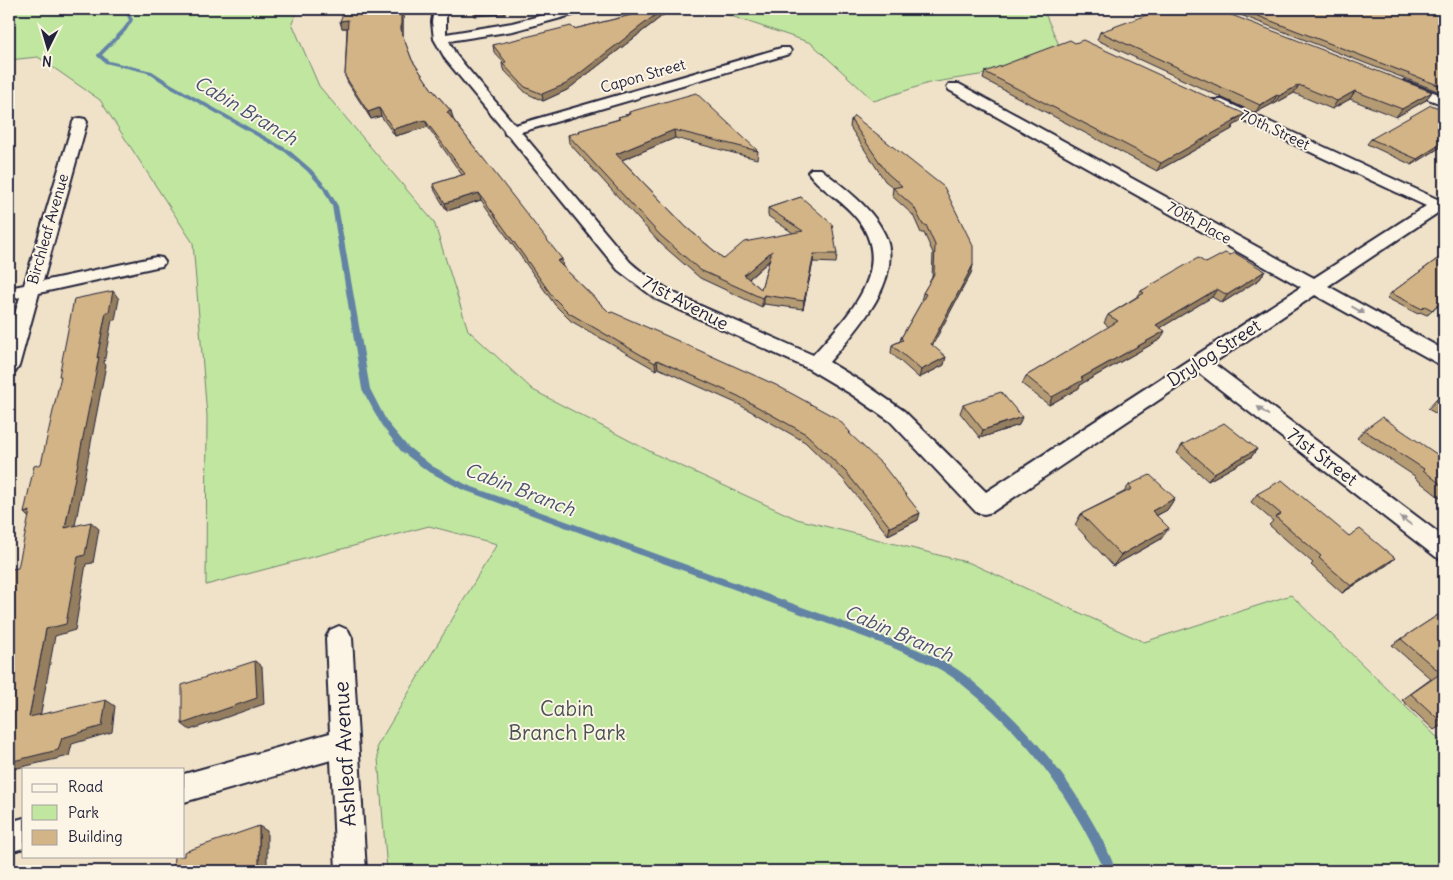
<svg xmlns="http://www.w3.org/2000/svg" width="1453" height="880" font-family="Delius,sans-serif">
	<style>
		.green { fill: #c0e6a0; stroke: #71846e }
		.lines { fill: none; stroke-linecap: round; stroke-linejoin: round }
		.stream { fill: #6383a5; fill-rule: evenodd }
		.street-casing { stroke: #22223b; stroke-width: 4 }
		.street { fill: #fcf5e5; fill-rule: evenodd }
		.wall { fill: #b59b73; stroke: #22223b; fill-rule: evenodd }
		.shaded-wall { fill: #947e5e; stroke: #22223b }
		.building { fill: #d3b486; stroke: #22223b; fill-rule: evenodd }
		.oneway { fill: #9a9698 }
		.labels { text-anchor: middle; stroke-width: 4; stroke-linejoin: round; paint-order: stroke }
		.far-street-label { font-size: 15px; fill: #22223b; stroke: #fcf5e5 }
		.street-label { font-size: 18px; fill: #22223b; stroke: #fcf5e5 }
		.water-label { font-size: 19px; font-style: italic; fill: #435370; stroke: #fcf5e5 }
		.near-park-label { font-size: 21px; fill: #4a5354; stroke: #fcf5e5 }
		.near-street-label { font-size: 21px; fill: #22223b; stroke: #fcf5e5 }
	</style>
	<rect width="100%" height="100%" fill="#f0e2c8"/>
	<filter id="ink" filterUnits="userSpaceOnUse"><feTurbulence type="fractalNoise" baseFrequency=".02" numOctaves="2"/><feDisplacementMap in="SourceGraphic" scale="10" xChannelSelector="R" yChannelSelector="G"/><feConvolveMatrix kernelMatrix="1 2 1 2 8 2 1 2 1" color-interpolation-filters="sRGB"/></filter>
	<g filter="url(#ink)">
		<path class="green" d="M9 9H299L292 23 319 86 434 222 468 330 533 390 657 455 797 519 970 563 1144 642 1291 595 1444 744V871H387L377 746 497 544 429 526 206 585 207 416 193 243 100 100 38 57 9 60Z
			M717 9H1043L1063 54 992 73 929 83 874 101 811 43 728 15Z"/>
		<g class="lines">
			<path class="stream" d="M124 9H128L133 20 126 31 102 55 109 61 152 71 172 84 289 150 311 169 327 187 338 206 370 389 387 422 407 446 432 466 467 485 893 640C913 648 934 655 952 666 964 673 975 683 985 692 1031 731 1068 777 1097 830 1104 843 1111 857 1116 871H1105C1075 806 1036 748 982 701 970 691 959 681 946 673 928 662 909 655 891 647L461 489 426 470 401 451 382 426 362 389 332 206 323 189 307 171 285 152 168 86 148 73 105 63 97 56V55C107 43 121 34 129 20Z"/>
			<g class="street-casing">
				<path id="street" d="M434 9H446V34L512 23 567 9H585L583 12 513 31 449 41 456 55 515 125 781 48H789L791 51 789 54 521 132 630 262C660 289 695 304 731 319 758 331 786 343 813 355 848 316 900 265 853 214 840 199 819 188 808 172L811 169H821C844 188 873 208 885 235 905 279 855 332 829 362L865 384 904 411 986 492 1301 287 949 90 947 87 949 84H959L1314 278 1426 206 1212 106 1210 103 1212 100H1222L1437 199 1444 196V213L1439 212 1328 286 1444 350V365L1437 363 1315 295 1213 363 1444 537V560L1436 557 1199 373 992 512 984 514 976 512 890 421 851 394 809 369 656 299 618 270 508 135 505 134 504 130 446 60 434 39 432 22Z
					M1404 81 1444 96V105L1399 88 1397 85Z
					M80 118 85 119 87 122 43 281 156 257 162 258 165 262 162 266 156 267 39 293 19 366 16 371 9 373V334L20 297 9 300V288L24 285 73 122 75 119Z
					M339 626 348 630 352 638 366 871H336L331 760 184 802V774L330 733 326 638 330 630Z
					M24 818V848L9 852V822Z"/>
			</g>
			<use href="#street" class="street"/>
		</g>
		<path class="wall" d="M474 9H505V14L474 16Z
			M656 9H666V13L567 90 543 101 526 93 503 69 502 63 503 62 494 52 493 45 574 29Z
			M1225 9H1426L1444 15V90L1440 92Z
			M1180 14 1426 100 1396 117 1350 99 1332 109 1294 93 1274 104H1272L1255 113 1097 40 1100 32Z
			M403 20V37L412 60 431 88 451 111 453 119 563 267 610 313 850 432V434L918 520 888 535 844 480 805 442 738 404 658 368 656 370 571 321 555 305 481 200 447 211 435 191 433 184 462 175 428 127 395 136 381 116 371 119 348 83 345 76 347 28H342L340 21Z
			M985 72 1241 121 1233 126 1232 129 1157 171 983 79Z
			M629 112 758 151 757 159 675 138 622 160 686 227 724 259 793 233 768 216V208L801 197 837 254 836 263 813 262 803 309 764 304 762 307 700 278 660 243 569 143 568 135 579 133 578 131 619 119 618 117 629 114ZM769 261 761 289 749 279Z
			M851 120 973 265 971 273 932 345 944 365 919 378 891 353 892 345 900 341 901 338 922 301H921L923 293 932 278 933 253 924 233H921L913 215 892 196 893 188H894L885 181 850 127Z
			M1371 139 1444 145 1412 165 1367 144Z
			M1444 254V301L1427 315 1420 312 1418 314 1387 298 1391 293Z
			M1230 255 1265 271 1260 279 1222 303 1212 297 1160 328 1161 339 1081 384 1079 388 1049 405 1022 384 1026 376 1109 327 1104 323 1108 315 1138 296 1141 291 1206 263Z
			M1444 395V418L1428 409 1436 400Z
			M963 405 1019 425 980 438 960 413Z
			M1364 430 1444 459V501L1415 478 1416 477 1357 438Z
			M1182 445 1257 449 1251 457 1208 481 1177 453Z
			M1129 485 1175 498 1167 510 1156 516 1161 539 1113 566 1075 525 1081 514 1124 492Z
			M1257 494 1349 536 1395 558 1387 565 1342 593 1311 565 1313 563 1269 525 1273 521 1251 502Z
			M1441 613 1444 724 1434 730 1402 700 1431 679 1392 645Z"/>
		<path class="shaded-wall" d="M402 9H407L403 20V38L401 31V13Z
			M663 9H666V13L567 90 543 101 542 94Z
			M348 20 350 28H342L340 21Z
			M1299 85 1294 93 1274 104 1279 96Z
			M1444 86V90L1440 92 1443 87Z
			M1355 91 1350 99 1332 109 1337 101Z
			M1432 92 1426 100 1396 117 1402 109Z
			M1277 95 1272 104 1255 113 1260 105Z
			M379 108 381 116 371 119 368 112Z
			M451 111 453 119 450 120 447 112Z
			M1245 114 1241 121 1233 126 1232 129 1157 171 1161 163Z
			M425 120 428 127 395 136 393 129Z
			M674 130 675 138 617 162 616 154Z
			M1444 142V145L1412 165 1417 159Z
			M479 193 481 200 447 211 445 203Z
			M772 251 771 259 744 283V275Z
			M814 254 813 262 803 309 804 301Z
			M562 259 563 267 557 261Z
			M973 265 971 273 929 352 931 344Z
			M1265 271 1260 279 1222 303 1227 295Z
			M1217 289 1212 297 1152 333 1156 325Z
			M113 291 119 299 115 320H112L104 363 106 365 73 536 65 528 97 358 106 312Z
			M764 295V304L762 307V298Z
			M1444 299V301L1427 315 1432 310Z
			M1165 331 1161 339 1081 384 1079 388 1049 405 1052 397 1081 378Z
			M946 357 944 365 919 378 921 370Z
			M657 360 658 368 656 370 655 363Z
			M1022 417 1019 425 980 438 983 430Z
			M1257 449 1251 457 1208 481 1214 473Z
			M1175 498 1167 510 1144 522 1152 511Z
			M30 511 32 521 24 513Z
			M920 513 918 520 888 535 890 527Z
			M91 522 99 529 93 563 86 564 75 630 55 636 39 723 29 717 46 629 78 557Z
			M1169 528 1161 539 1113 566 1121 555Z
			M1395 558 1387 565 1342 593 1351 586Z
			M255 661 262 667 264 704 190 730 182 724Z
			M106 700 115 706 112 732 72 744 69 756 9 770V762L62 738Z
			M259 826 267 831V871H259Z
			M279 865 287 870V871H279Z"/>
		<path class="building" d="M345 9H402L401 13V31L412 60 431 88 451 111 447 112 562 259 557 261 610 313 612 312 676 340 776 385 838 419 850 432 849 433 882 464 920 513 890 527 846 472 806 434 738 396 657 360 655 363 569 313 553 297 479 193 445 203 433 184 465 174 425 120 393 129 379 108 368 112 345 76 348 20 340 21Z
			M474 9H499L473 11Z
			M656 9H663L566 84 542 94 525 87 502 63 506 62 493 45 571 26 574 29Z
			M1163 9H1167L1180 14 1192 9H1216L1432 92 1402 109 1355 91 1337 101 1299 85 1279 96 1277 95 1260 105 1100 32Z
			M1240 9H1426L1444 15V66L1443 67H1444V86L1443 87Z
			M1070 40 1075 43 1083 40 1245 114 1233 120 1235 121 1161 163 985 72Z
			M696 93 758 151 674 130 616 154 686 227 724 259 744 242 803 231 768 208 801 197 832 224 837 254H814L804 301 764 295 762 298 700 270 660 235 568 135 580 132 578 131 620 119 618 117 630 114 629 112ZM772 251 761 289 744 275Z
			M1431 105 1444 110V142L1417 159 1371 139Z
			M854 116 944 187 973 246V265L931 344 946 357 921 370 892 345 903 340 901 338 926 294 923 293 934 274 935 245 926 225H923L914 207 893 188 902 186 887 173 851 120Z
			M1225 253 1230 255 1235 253 1265 271 1227 295 1217 289 1156 325 1165 331 1081 378 1083 380 1052 397 1026 376 1118 321 1108 315 1144 293 1141 291 1198 258 1206 263Z
			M1444 254V299L1432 310 1425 306 1422 309 1391 293Z
			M113 291 109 312H106L97 358 99 357 65 528 91 522 85 555 78 557 66 624 46 629 29 717 106 700 102 726 62 738 58 750 9 762V581L11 569 18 568 30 511 24 513 34 466 41 464 61 376H59L74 299Z
			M1001 392 1022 417 983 430 963 405Z
			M1444 395V405L1436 400Z
			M1382 417 1444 459V487L1423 470 1424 469 1364 430Z
			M1224 423 1257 449 1214 473 1182 445Z
			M1150 475 1175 498 1152 511 1169 528 1121 555 1081 514 1132 489 1129 485Z
			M1282 480 1349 536 1360 529 1395 558 1351 586 1319 558 1321 556 1276 517 1281 514 1257 494Z
			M1441 613 1444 616V724L1411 694 1441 673 1401 639Z
			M255 661 257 698 182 724V685Z
			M259 826V871H173L174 856H184V852Z
			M279 865V871H263Z"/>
		<defs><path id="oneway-solid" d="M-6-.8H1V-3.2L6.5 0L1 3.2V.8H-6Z" transform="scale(1.25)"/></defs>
		<g class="oneway">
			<use href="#oneway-solid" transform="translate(1358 310) rotate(29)"/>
			<use href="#oneway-solid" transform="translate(1263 411) rotate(-143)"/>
			<use href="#oneway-solid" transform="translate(1406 521) rotate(-143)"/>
		</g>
	</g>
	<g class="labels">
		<g class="far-street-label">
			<text transform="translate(643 76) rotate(-16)" y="5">Capon Street</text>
			<text transform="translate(1275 130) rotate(25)" y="5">70th Street</text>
			<text transform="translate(1199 223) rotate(29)" y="5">70th Place</text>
			<text transform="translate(48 229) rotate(-74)" y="5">Birchleaf Avenue</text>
		</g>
		<g class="street-label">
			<text transform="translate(685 303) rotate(28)" y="6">71st Avenue</text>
			<text transform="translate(1214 353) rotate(-33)" y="6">Drylog Street</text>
			<text transform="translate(1322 457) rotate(37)" y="6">71st Street</text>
		</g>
		<g class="water-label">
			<text transform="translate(246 110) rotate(31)" y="7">Cabin Branch</text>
			<text transform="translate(520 489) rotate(21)" y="7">Cabin Branch</text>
			<text transform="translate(899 633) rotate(23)" y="7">Cabin Branch</text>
		</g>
		<g class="near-park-label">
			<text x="567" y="716">Cabin<tspan x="567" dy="24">Branch Park</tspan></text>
		</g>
		<g class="near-street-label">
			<text transform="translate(345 754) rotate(-93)" y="7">Ashleaf Avenue</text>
		</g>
	</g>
	<rect width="1453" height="880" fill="none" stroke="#fcf5e5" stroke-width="30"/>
	<rect x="15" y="15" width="1423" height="850" fill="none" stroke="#22223b" stroke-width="2" filter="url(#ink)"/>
	<rect x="22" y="768" width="162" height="90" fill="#fcf5e5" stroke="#a5a1a1"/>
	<rect x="32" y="784" width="25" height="8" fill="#fcf5e5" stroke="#a5a1a1"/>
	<text x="68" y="792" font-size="15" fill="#22223b">Road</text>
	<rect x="32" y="805" width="25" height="15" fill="#c0e6a0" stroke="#a5a1a1"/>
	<text x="68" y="818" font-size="15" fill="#22223b">Park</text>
	<rect x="32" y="830" width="25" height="15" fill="#d3b486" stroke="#a5a1a1"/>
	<text x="68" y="842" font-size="15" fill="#22223b">Building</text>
	<g transform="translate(48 48) rotate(185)" stroke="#fcf5e5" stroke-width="4" paint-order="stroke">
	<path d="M0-4L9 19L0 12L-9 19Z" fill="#22223b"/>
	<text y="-8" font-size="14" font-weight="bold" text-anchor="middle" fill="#22223b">N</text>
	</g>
</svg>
